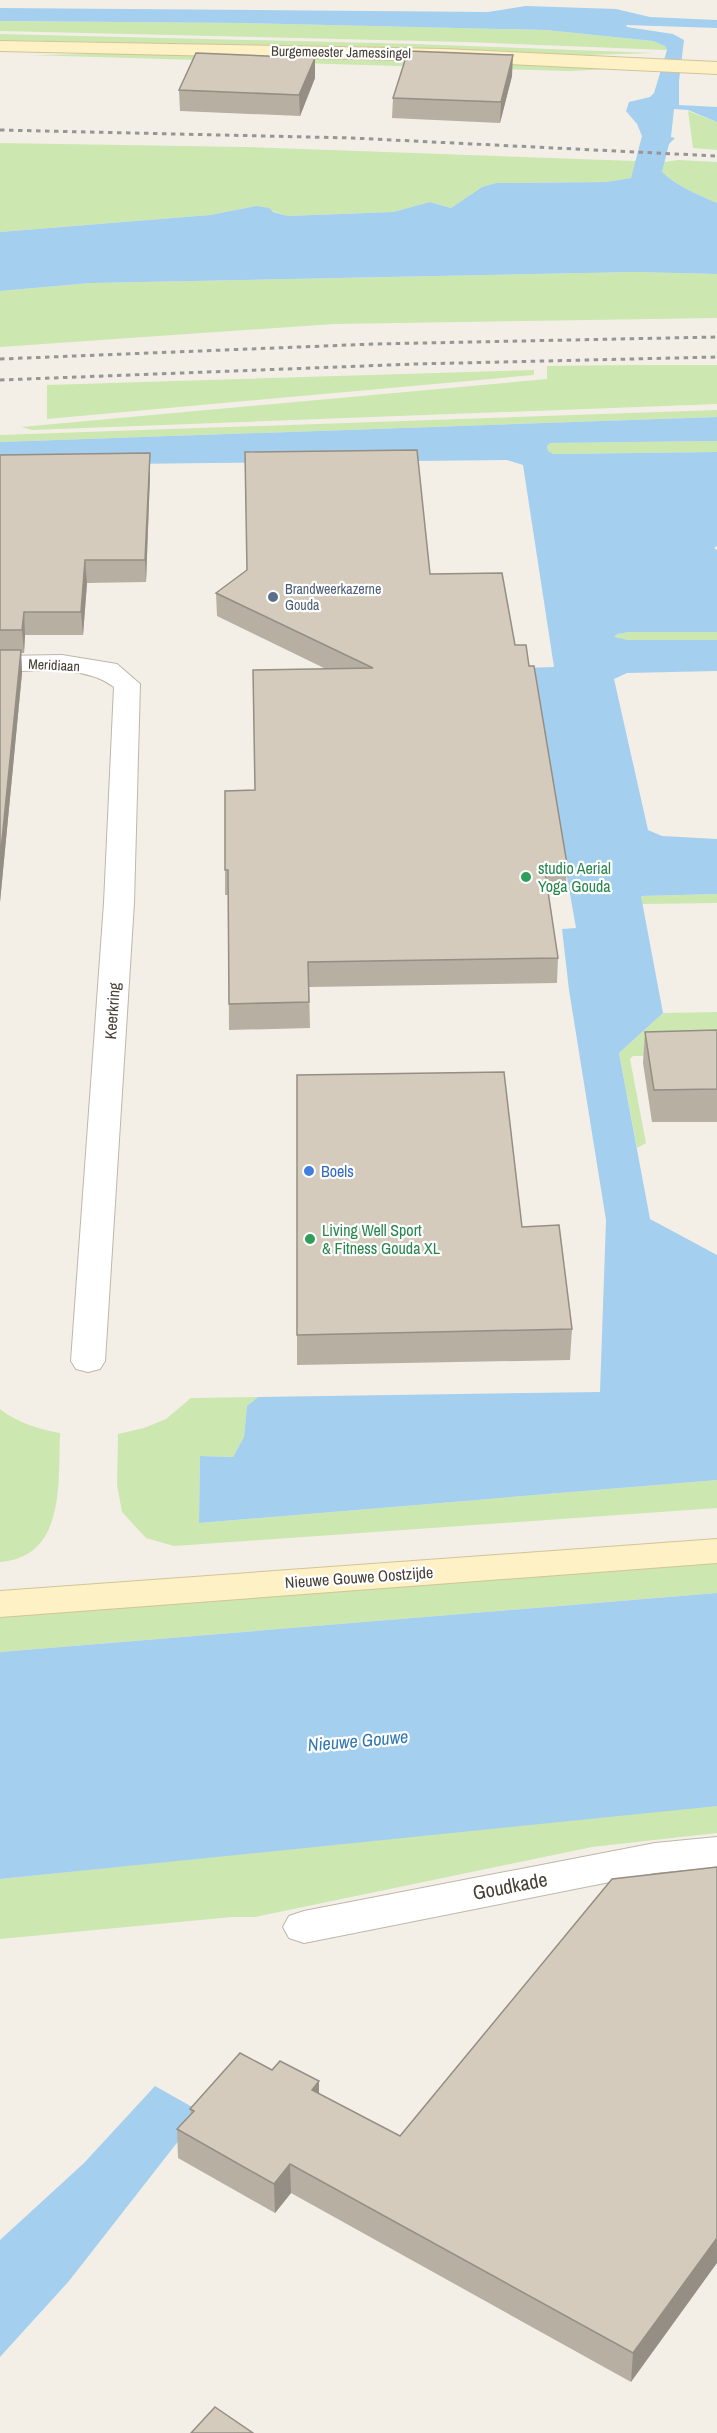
<svg xmlns="http://www.w3.org/2000/svg" width="717" height="2433" font-family="'Archivo Narrow',sans-serif">
	<style>
		.green { fill: #cde7b0 }
		.water { fill: #a4cfef }
		.lines { fill: none; stroke-linecap: round; stroke-linejoin: round }
		.street-casing { stroke: #beb7a9; stroke-width: 2 }
		.secondary-casing { stroke: #d2c497; stroke-width: 2 }
		.street { fill: #fff; fill-rule: evenodd }
		.secondary { fill: #fef1c6; fill-rule: evenodd }
		.rail { stroke: #969696; stroke-width: 3; stroke-dasharray: 4.5 4.5; stroke-linecap: butt }
		.wall { fill: #b6afa2 }
		.shaded-wall { fill: #948e84 }
		.building { fill: #d4cbbc; stroke: #948e84; stroke-width: 1.5 }
		.service-dot { fill: #5c6f8a; stroke: #fff; stroke-width: 2 }
		.leisure-dot { fill: #2e9e5b; stroke: #fff; stroke-width: 2 }
		.shop-dot { fill: #3f7fe0; stroke: #fff; stroke-width: 2 }
		.labels { text-anchor: middle; stroke-width: 4.5; stroke-linejoin: round; paint-order: stroke }
		.far-street-label { font-size: 14px; fill: #464036; stroke: #fff }
		.far-service-label { font-size: 14px; fill: #4e5e75; stroke: #fff; text-anchor: start }
		.leisure-label { font-size: 16px; fill: #27864d; stroke: #fff; text-anchor: start }
		.street-label { font-size: 16px; fill: #464036; stroke: #fff }
		.shop-label { font-size: 16px; fill: #366cbe; stroke: #fff; text-anchor: start }
		.water-label { font-size: 18px; font-style: italic; fill: #3079b0; stroke: #fff }
		.near-street-label { font-size: 20px; fill: #464036; stroke: #fff }
	</style>
	<rect width="100%" height="100%" fill="#f3efe7"/>
	<path class="green" d="M0 21 245 23 546 30 653 41 665 46 667 50 464 42 0 31Z
		M0 34 415 44 654 53 586 55 345 47 0 40Z
		M164 53 276 55 717 72V74L614 69 569 71 29 55Z
		M688 111 717 122V150L693 148Z
		M0 143 246 147 636 161 631 178 606 182 496 183 482 187 451 208 430 202 393 212 288 216 256 206 210 215 0 232Z
		M678 160 717 162V203C697 194 678 187 662 172L664 162Z
		M635 272 717 274V318L334 324 0 347V291L91 283Z
		M633 365H717V404L32 430 21 427 547 379V366Z
		M534 370V375L47 419V385Z
		M717 410V417L0 442V435Z
		M717 441V452L554 454 548 451 547 446 550 443Z
		M629 632H717V640H628L613 638 616 634Z
		M717 894V903L642 904 641 896Z
		M717 1012V1054L633 1056 630 1059 646 1143 637 1148 619 1053 663 1013Z
		M258 1397 247 1406 244 1437 233 1457 200 1456 199 1523 717 1480V1508L174 1546 146 1538 122 1512 117 1485 118 1434 144 1428 166 1419 191 1398Z
		M0 1409C18 1423 38 1429 60 1433 58 1482 66 1557 0 1562Z
		M717 1563V1593L0 1652V1617Z
		M717 1805V1833L592 1847 255 1917H232L0 1939V1879Z"/>
	<path class="water" d="M526 6 616 9 650 17 717 20V28L626 25 627 27 673 34 684 40 679 81V105L717 107V122L688 110 674 109 671 137 675 138 669 144 662 172C678 187 697 194 717 203V274L635 272 91 283 0 291V232L210 215 256 206 269 208 273 212 288 216 393 212 430 202 451 208 482 187 496 183 606 182 631 178 642 136 637 124 626 111 629 102 650 97 654 93 667 50 665 46 653 41 546 30 245 23 0 21V8L488 12Z
		M717 417V441L550 443 547 446 548 451 554 454 717 452V546L714 548 717 550V632H629L617 634 614 637 628 640H717V671L627 673 614 679 648 830 662 836 717 839V894L641 896 663 1013 619 1053 650 1219 717 1255V1480L199 1523 200 1456 233 1457 244 1437 247 1406 258 1397 600 1392 606 1220 569 990 562 929 576 928 534 690 525 668 554 667 523 465 507 460 124 464 0 477V442Z
		M717 1593V1806L0 1879V1652Z
		M155 2086 201 2112 69 2281 0 2357V2240L84 2163Z"/>
	<g class="lines">
		<g class="street-casing">
			<path id="street" d="M62 655 117 664 140 684 134 903 105 1361 100 1369 88 1372 76 1369 71 1361 104 903 114 687C83 664 37 671 0 672V656Z
				M717 1837V1867L655 1873 304 1943 289 1938 283 1927 289 1916 304 1911 655 1843Z"/>
		</g>
		<g class="secondary-casing">
			<path id="secondary" d="M0 41 445 49 717 62V74L445 61 0 51Z
				M717 1539V1563L0 1617V1591Z"/>
		</g>
		<use href="#street" class="street"/>
		<use href="#secondary" class="secondary"/>
		<path class="rail" d="M0 130 352 138 717 156
			M0 359 374 344 717 337
			M0 380 415 364 717 357"/>
	</g>
	<path class="wall" d="M315 58V78L300 116 180 111 179 90Z
		M512 76 500 123 392 118 393 98Z
		M150 453V475L146 582 87 583 83 635H25L24 653H21L22 673 0 902V455Z
		M430 574 515 645 529 666 567 864 566 889H548L558 958 557 983 309 987 310 1028 229 1030 228 895H225V870L255 790 326 669 217 616 216 593Z
		M717 1030V1122H652L643 1063 645 1032Z
		M572 1329 570 1360 297 1365V1335Z
		M717 1867 631 2382 291 2193 275 2213 178 2158 177 2129 191 2114 190 2109 272 2070 319 2081V2094L400 2136Z"/>
	<path class="shaded-wall" d="M513 55 512 76 500 123 501 102Z
		M315 58V78L300 116 299 95Z
		M150 453V475L146 582 145 560Z
		M85 560 87 583 83 635 81 612Z
		M24 612 25 635 24 653 22 630Z
		M21 650 22 673 0 902V860Z
		M319 2081V2110L312 2090Z
		M290 2164 291 2193 275 2213 274 2184Z
		M717 2238V2263L631 2382 633 2353Z"/>
	<path class="building" d="M408 51 513 55 501 102 393 98Z
		M196 53 315 58 299 95 179 90Z
		M417 450 430 574 502 573 515 645H526L529 666H534L567 864 544 865 558 958 308 962 309 1002 229 1004 228 870H225V791L255 790 253 670 373 668 216 593 247 570 245 452Z
		M150 453 145 560H85L81 612H24L22 630H0V455Z
		M0 650H21L0 860Z
		M717 1030V1089L654 1090 645 1032Z
		M504 1072 522 1227 559 1225 572 1329 297 1335V1075Z
		M717 1867V2238L633 2353 290 2164 274 2184 177 2129 194 2111 190 2109 240 2053 272 2070 280 2061 319 2081 312 2090 400 2136 612 1879Z
		M215 2407 253 2433H191Z"/>
	<circle class="service-dot" cx="273" cy="597" r="6"/>
	<g class="leisure-dot">
		<circle cx="526" cy="877" r="6"/>
		<circle cx="310" cy="1239" r="6"/>
	</g>
	<circle class="shop-dot" cx="309" cy="1171" r="6"/>
	<g class="labels">
		<g class="far-street-label">
			<text transform="translate(341 52) rotate(1)" y="5">Burgemeester Jamessingel</text>
			<text transform="translate(54 665) rotate(3)" y="5">Meridiaan</text>
		</g>
		<g class="far-service-label">
			<text x="285" y="594">Brandweerkazerne<tspan x="285" dy="16">Gouda</tspan></text>
		</g>
		<g class="leisure-label">
			<text x="538" y="874">studio Aerial<tspan x="538" dy="18">Yoga Gouda</tspan></text>
			<text x="322" y="1236">Living Well Sport<tspan x="322" dy="18">&amp; Fitness Gouda XL</tspan></text>
		</g>
		<g class="street-label">
			<text transform="translate(112 1011) rotate(-86)" y="6">Keerkring</text>
			<text transform="translate(359 1577) rotate(-4)" y="6">Nieuwe Gouwe Oostzijde</text>
		</g>
		<g class="shop-label">
			<text x="321" y="1177">Boels</text>
		</g>
		<g class="water-label">
			<text transform="translate(358 1741) rotate(-5)" y="6">Nieuwe Gouwe</text>
		</g>
		<g class="near-street-label">
			<text transform="translate(510 1886) rotate(-11)" y="7">Goudkade</text>
		</g>
	</g>
</svg>
